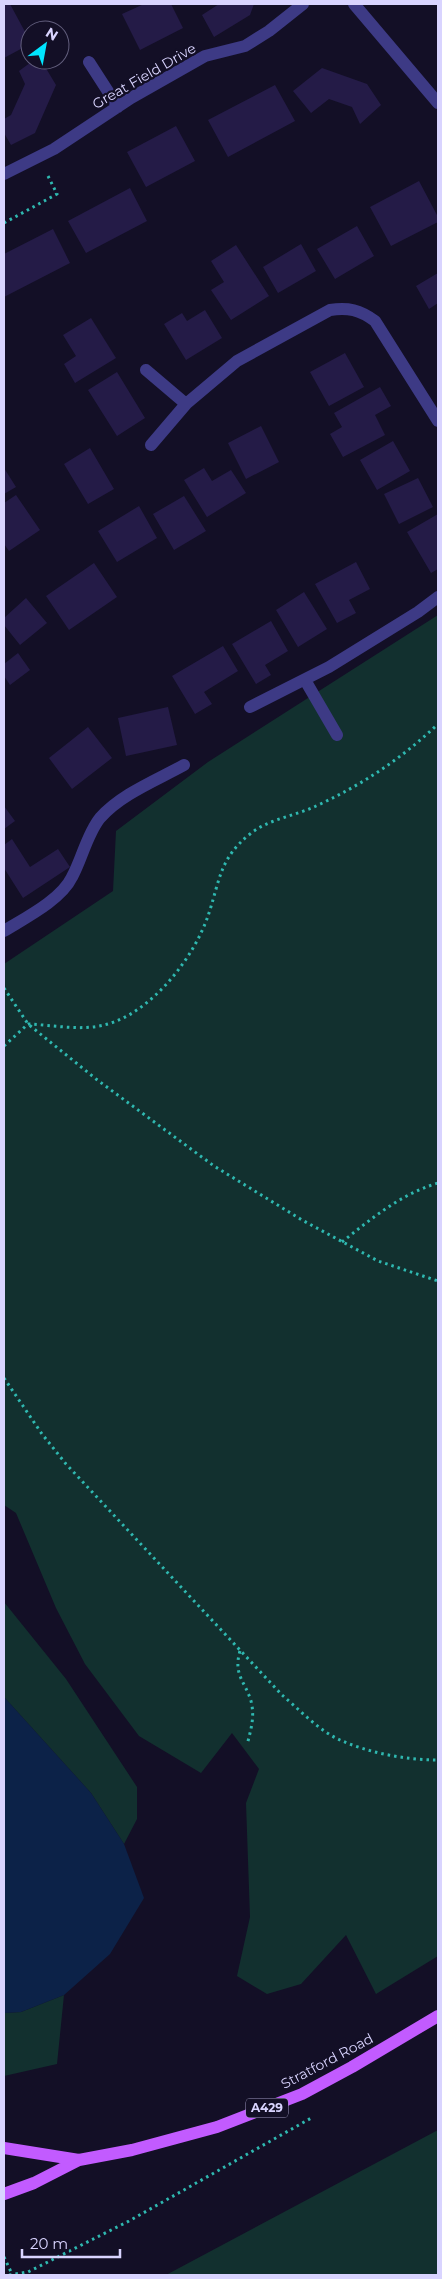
<svg xmlns="http://www.w3.org/2000/svg" width="442" height="2279" font-family="Montserrat,sans-serif">
	<style>
		.green { fill: #12302f }
		.water { fill: #0c2248 }
		.building { fill: #241b47 }
		.lines { fill: none; stroke-linecap: round; stroke-linejoin: round }
		.path { stroke: #2fb8b0; stroke-width: 3; stroke-dasharray: 2.5 4; stroke-linecap: butt }
		.minor { stroke: #3d3a85; stroke-width: 12 }
		.major { stroke: #c25bff; stroke-width: 12 }
		.labels { text-anchor: middle; stroke-width: 4.5; stroke-linejoin: round; paint-order: stroke }
		.shield { fill: #130f26; stroke: #9e99be; stroke-width: 1 }
		.shield-label { font-size: 12px; font-weight: bold; fill: #d9d4ff }
		.street-label { font-size: 14px; fill: #d9d4ff; stroke: #130f26 }
	</style>
	<rect width="100%" height="100%" fill="#130f26"/>
	<path class="green" d="M438 615V1956L376 1994 346 1935 301 1984 267 1994 237 1976 250 1917 246 1803 259 1769 232 1733 201 1773 139 1736 85 1664 56 1608 16 1513 4 1505V964L113 891 116 831 208 762Z
		M4 1602 66 1679 137 1787V1819L124 1844 91 1793 4 1697Z
		M64 1995 57 2064 4 2076V2013L21 2012Z
		M438 2130V2275H166Z"/>
	<path class="water" d="M4 1697 91 1793 124 1844 144 1898 110 1954 64 1995 21 2012 4 2013Z"/>
	<path class="building" d="M4 4H10L30 41V44L4 58Z
		M144 4H171L183 28 140 50 122 14Z
		M219 4H254L250 15 214 37 202 15Z
		M34 60H41L56 85 35 133 11 145 4 133V119L11 115 25 84 19 71Z
		M322 68 367 84 381 105 360 124 352 107 329 99 311 113 293 91Z
		M275 85 295 121 228 157 208 120Z
		M176 126 195 161 146 187 127 152Z
		M419 181 438 217V222L391 246 370 207Z
		M130 188 147 221 86 253 68 221Z
		M357 226 374 256 335 279 317 249Z
		M53 229 70 263 4 297V254Z
		M301 244 316 271 278 293 263 267Z
		M236 245 269 296 231 320 211 290 224 282 211 261Z
		M438 273V303L429 309 416 286Z
		M205 310 222 338 186 360 164 324 182 313 187 321Z
		M91 318 116 358 75 383 64 364 76 356 63 335Z
		M345 353 364 387 329 406 310 372Z
		M117 372 145 418 117 436 88 390Z
		M380 387 391 406 375 415 385 435 343 457 330 434 342 427 334 413Z
		M261 426 279 462 246 479 228 443Z
		M393 441 410 471 377 490 360 460Z
		M90 448 114 489 88 504 64 464Z
		M4 468 16 487 4 494Z
		M204 468 212 481 231 470 246 493 207 517 184 480Z
		M418 478 433 507 399 524 384 494Z
		M16 495 40 530 9 551 4 544V503Z
		M184 496 206 531 174 550 153 514Z
		M139 506 157 538 117 562 98 531Z
		M438 514V569L431 573 407 532Z
		M356 562 370 589 349 600 356 613 337 623 315 584Z
		M94 563 117 597 69 630 46 596Z
		M304 592 327 629 298 647 276 610Z
		M26 598 47 623 20 645 4 625V618Z
		M271 621 288 651 265 665 271 675 256 684 232 644Z
		M223 646 238 671 204 692 212 704 195 714 172 676Z
		M18 653 30 670 10 685 4 676V664Z
		M168 707 177 745 126 756 118 718Z
		M88 727 112 758 72 789 49 758Z
		M4 806 15 821 4 829Z
		M12 839 30 867 58 849 70 867 23 898 4 868V845Z"/>
	<g class="lines">
		<path class="path" d="M4 223 57 194 48 176
			M4 988 28 1024 96 1079 214 1166 302 1220 378 1261 438 1281
			M4 1046 28 1024C52 1025 81 1031 104 1025 151 1014 195 957 209 913 220 879 220 858 250 834 268 819 295 816 316 806 362 785 401 759 438 724
			M342 1242C372 1218 401 1194 438 1183
			M4 1378 42 1434 66 1464 282 1695C300 1710 318 1730 340 1740 369 1753 406 1760 438 1760
			M240 1651C233 1675 245 1681 251 1701 255 1717 251 1729 247 1745
			M4 2257 12 2274
			M9 2275 28 2272 129 2221 313 2117"/>
		<path class="minor" d="M354 4 438 103
			M89 62 118 107
			M4 174 54 149 131 98 205 56 245 46 269 31 303 4
			M146 370 186 404 151 445
			M186 404 237 361 330 310C348 307 360 310 375 321L438 421
			M305 680 337 735
			M250 707 329 667 418 612 438 597
			M4 931C25 918 61 900 72 877 82 859 87 834 100 818 121 794 157 780 184 765"/>
		<path class="major" d="M4 2148 79 2160
			M4 2194 34 2183 79 2160 132 2150 217 2127 302 2094 352 2067 438 2016"/>
	</g>
	<g class="labels">
		<rect class="shield" x="246" y="2098.5" width="42" height="19" rx="4"/>
		<g class="shield-label">
			<text x="267" y="2112">A429</text>
		</g>
		<g class="street-label">
			<text transform="translate(144 76) rotate(-30)" y="5">Great Field Drive</text>
			<text transform="translate(327 2061) rotate(-28)" y="5">Stratford Road</text>
		</g>
	</g>
	<rect width="442" height="2279" fill="none" stroke="#d9d4ff" stroke-width="10"/>
	<g transform="translate(45 45) rotate(32)"><circle r="24" fill="#130f26" stroke="#625e7d"/>
	<path d="M0-4L9 19L0 12L-9 19Z" fill="#00e5ff"/>
	<text y="-8" font-size="14" font-weight="bold" text-anchor="middle" fill="#d9d4ff">N</text>
	</g>
	<path d="M22 2249v8h98v-8" fill="none" stroke="#d9d4ff" stroke-width="2.5"/>
	<text x="30" y="2249" font-size="15" fill="#d9d4ff" stroke="#130f26" stroke-width="4" paint-order="stroke">20 m</text>
</svg>
